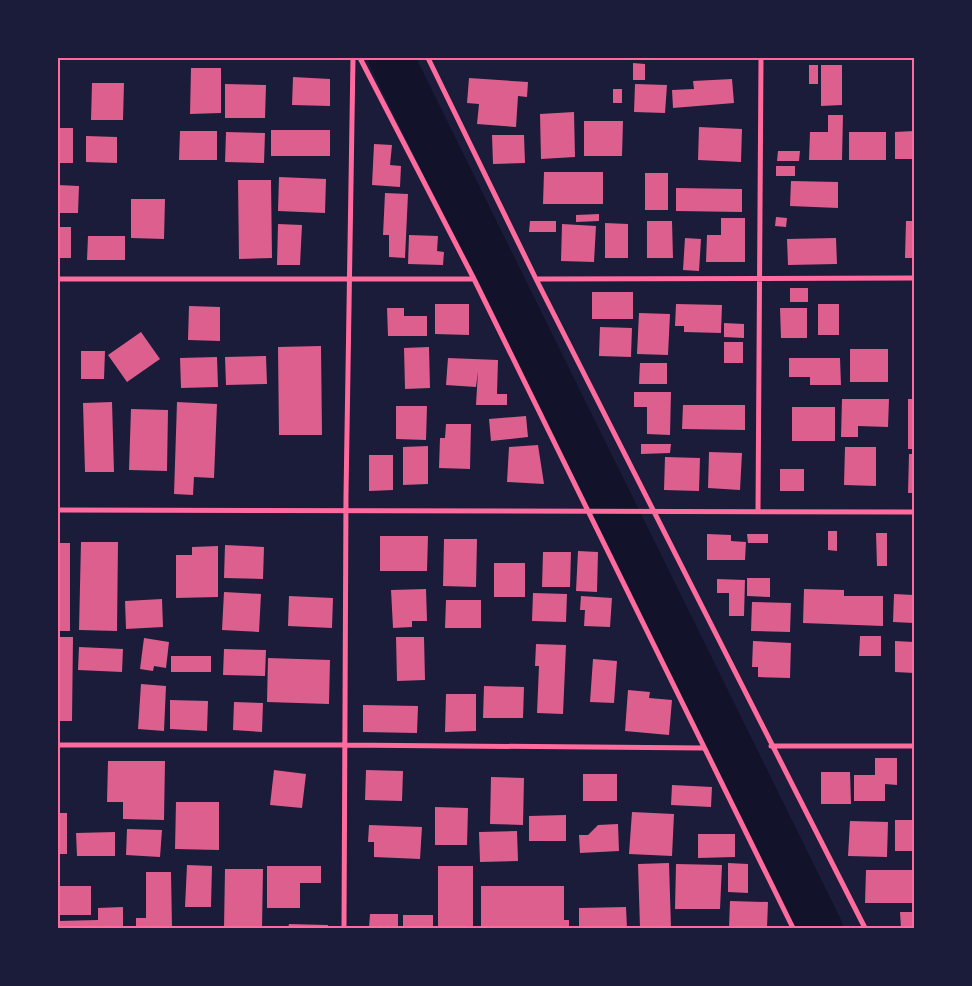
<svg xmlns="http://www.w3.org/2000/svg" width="972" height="986" font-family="Literata,serif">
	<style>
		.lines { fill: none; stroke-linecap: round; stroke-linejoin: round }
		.river { stroke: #12122b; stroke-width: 45 }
		.building { fill: #dd5f8e }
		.minor { stroke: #ff6b9d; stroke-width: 5 }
		.neatline { fill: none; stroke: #ff6b9d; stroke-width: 2 }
	</style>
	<rect width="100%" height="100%" fill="#1b1b3a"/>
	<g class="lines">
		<path class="river" d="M391 58 820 928"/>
	</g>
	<path class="building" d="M633 63 645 64V80H633Z
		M809 65H818V84H809Z
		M821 65H842V105L821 106Z
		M191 68H221V113L190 114Z
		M293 77 330 79V106L292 105Z
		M469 78 528 82 527 97 518 96 516 127 477 124 479 104 467 103Z
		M732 79 734 103 673 108 672 90 694 89 693 81Z
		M92 83H124L123 120H91Z
		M225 84 266 85 265 118H225Z
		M635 84 667 85 665 113 634 112Z
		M613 89H622V103H613Z
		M574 112 575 157 541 159 540 114Z
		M828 115H843L842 160H809L810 132H828Z
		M584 121H623L622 156H584Z
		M699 127 742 129 741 162 698 160Z
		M58 128H73V163H58Z
		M271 130H330V156H271Z
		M180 131H217V160H179Z
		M914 131V159H895V132Z
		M226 132 265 133 264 163 225 162Z
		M849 132H886V160H849Z
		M492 135H524L525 163 493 164Z
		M86 136 117 137V163L86 162Z
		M374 144 392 145 390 165 401 166 400 187 372 185Z
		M778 151H800L799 161H777Z
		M776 166H795V176H776Z
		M544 172H603V204H543Z
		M645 173H668V210H645Z
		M279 177 326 179 325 213 278 211Z
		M238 180H271L272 258 239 259Z
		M791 181 838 182V208L790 206Z
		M58 185 79 186 78 213H58Z
		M676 188 742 189V212L676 211Z
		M385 193 408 194 405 258 389 257V235H383Z
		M131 199H165L164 239 131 238Z
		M599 214V221L576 222V215Z
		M776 217 787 218 786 227 775 226Z
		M721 218H745V262H706L707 235H721Z
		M530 221H556V232H529Z
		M647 221H672L673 258H647Z
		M906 221H914V258H905Z
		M605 223 628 224V258H605Z
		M278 224 302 225 300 265H277Z
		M562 224 596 226 594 262 561 261Z
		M58 227H71V258H58Z
		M409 235 438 236 437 251 444 252 443 265 408 264Z
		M88 236H125V260H87Z
		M685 238 701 239 699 271 683 270Z
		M836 238 837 264 788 265 787 239Z
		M790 288H808V302H790Z
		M592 292H633V319H592Z
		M435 304H469V335L435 334Z
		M676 304 722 305 721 333 684 332V326H675Z
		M818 304H839V335H818Z
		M189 306 220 307V341L188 340Z
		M387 308H404V316H427V336H388Z
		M780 308H807V338H781Z
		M639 313 670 314 668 355 637 354Z
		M724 323 744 324V338L724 337Z
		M600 327 632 328 631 357 599 356Z
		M141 332 160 359 127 382 108 355Z
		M724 342H743V363H724Z
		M321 346 322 435H279L278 347Z
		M429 347 430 388 405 389 404 348Z
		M850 349H888V382H850Z
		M81 351H105L104 379H81Z
		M266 356 267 384 226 385 225 357Z
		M217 357 218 387 181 388 180 358Z
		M448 358 498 360 497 394H507V405H476L478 371 476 387 446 385Z
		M789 358H840L841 385H810V377H789Z
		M640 363H667V384H639Z
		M634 392H671L670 435 647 434V407H634Z
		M842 399H889L888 427 858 426V437H841Z
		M908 399H914V449H908Z
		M112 402 114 472H85L83 403Z
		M177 402 217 404 214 478 194 477 193 495 174 494Z
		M683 405H745V430L682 429Z
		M396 406H427L426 440 396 439Z
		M792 407H835V441H792Z
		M131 409 168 410 167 471 129 470Z
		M526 416 528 437 491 441 489 419Z
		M446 424H471L470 469 439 468 440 438H445Z
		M641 444H671L670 453 641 454Z
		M538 445 544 484 507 482 509 447Z
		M428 446V484L403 485V447Z
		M845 447H876V486L844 485Z
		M709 452 742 453 740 490 708 488Z
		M909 454H914V493H908Z
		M369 455H393V490L369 491Z
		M665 457 700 458 699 491 664 490Z
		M780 469H804V491H780Z
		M828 531H837V551L828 550Z
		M876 533H887V566H877Z
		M707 534 731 535V541L746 542 745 560H707Z
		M747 534H768V543H748Z
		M380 536H428L427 571H380Z
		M444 539H477L476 587 443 586Z
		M81 542H118L117 631 79 630Z
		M58 543H70V631H58Z
		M225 545 264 547 263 579 224 578Z
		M218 546V597L176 598V555H192V547Z
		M578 551 598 552 597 592 576 591Z
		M543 552H571L570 587H542Z
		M494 563H525V597H494Z
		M747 578H770V597L747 596Z
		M717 579 745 580 744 616H729V593H717Z
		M426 589 427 621H412V627L393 628 391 590Z
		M804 589 844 590V596H883V626L803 623Z
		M224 592 261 594 259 632 222 630Z
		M533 593 567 594 566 622 532 621Z
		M894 594 914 595V623L893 622Z
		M289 596 333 598 332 628 288 626Z
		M581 596 612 598 610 627 584 626 585 610H580Z
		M162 599 163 627 126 629 125 601Z
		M446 600H481V628H445Z
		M752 602 791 603 790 632 751 631Z
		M860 636H881V656H859Z
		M58 637H73L72 721H58Z
		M396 637H424L425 680 397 681Z
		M144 638 169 642 166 668 154 666 153 671 140 669Z
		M753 641 791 643 790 678 758 677V667H752Z
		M895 641 914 642V673L895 672Z
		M536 644 566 645 563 714 537 713 539 666H535Z
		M79 647 123 649 122 672 78 670Z
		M224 649 266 650 265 676 223 675Z
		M171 656H211V672H171Z
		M268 658 330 660 329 704 267 702Z
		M593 659 617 661 614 703 590 702Z
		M141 684 166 686 164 731 138 729Z
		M484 686 524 687 523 718H483Z
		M628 690 650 692 649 698 672 700 669 735 625 731Z
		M446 694H476V731L445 732Z
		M170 700 208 701 207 731 170 729Z
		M234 702 263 703 262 732 233 730Z
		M363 705 418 706 417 733 363 732Z
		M875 758H897V785L885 784V801H854V775H875Z
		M108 761H165L164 820 123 819V802H107Z
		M274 770 306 774 302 808 270 805Z
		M366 770 403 771 402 801 365 800Z
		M821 772H850L851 804H821Z
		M583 774H617V801H583Z
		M491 777 524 778 523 825 490 824Z
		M672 785 712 787 711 807 671 805Z
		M176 802H219V850L175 849Z
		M435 807 468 808 467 845H435Z
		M632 812 674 814 672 856 629 854Z
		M58 813H67V854H58Z
		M566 815V841H529V816Z
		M895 820H914V851H895Z
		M850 821 888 822 887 857 848 856Z
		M618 824 619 851 580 853 579 835H588L598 825Z
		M369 825 422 827 420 859 374 857V842H368Z
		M127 829 162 830 160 857 126 855Z
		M517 831 518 861 480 862 479 832Z
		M115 832V856H77L76 833Z
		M698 834H735V857L698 858Z
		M669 863 671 928H640L638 864Z
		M728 863 748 864V893L728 892Z
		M676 864 722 865 720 909H675Z
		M187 865 212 866 211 907H185Z
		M267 866H321V883H300V908H267Z
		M438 866H473V928H438Z
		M225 869H263L262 928H224Z
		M866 870H914V903H865Z
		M146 872H171L172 928H136V918H146Z
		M58 886H91V915H58Z
		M481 886H564V920H569V928H481Z
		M730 901 768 902 767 928H729Z
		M123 907V928H58V921L98 920V908Z
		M626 907 627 928H579V908Z
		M900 912H914V928H901Z
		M370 914H398V928H369Z
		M403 915H433V928H403Z
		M289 924 328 925V928H288Z"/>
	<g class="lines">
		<path class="minor" d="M360 58 474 279 793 928
			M428 58 536 279 865 928
			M58 279H474
			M536 279 914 278
			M58 510 914 512
			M758 511 761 58
			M58 745H345L703 748
			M771 746H914
			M344 928 346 495 353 58"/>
	</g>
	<rect width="972" height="986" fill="none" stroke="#1b1b3a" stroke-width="118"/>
	<rect x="59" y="59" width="854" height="868" class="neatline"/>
</svg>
